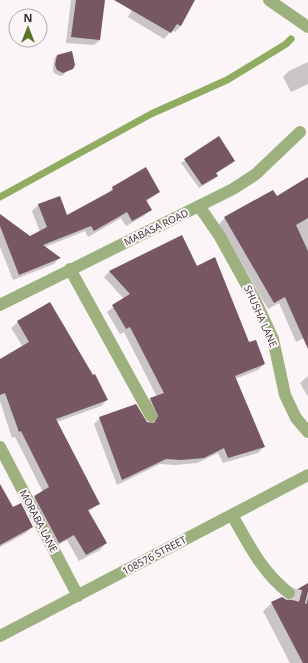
<svg xmlns="http://www.w3.org/2000/svg" width="308" height="663" font-family="'Open Sans',sans-serif">
	<style>
		.shadow { fill: #0003 }
		.lines { fill: none; stroke-linecap: round; stroke-linejoin: round }
		.stream { stroke: #90ac60; stroke-width: 7 }
		.building { fill: #765763 }
		.minor-tunnel { stroke: #d5ccd0; stroke-width: 12; stroke-dasharray: 12 6; stroke-linecap: butt }
		.minor { stroke: #9db17e; stroke-width: 12 }
		.labels { text-anchor: middle; stroke-width: 4; stroke-linejoin: round; paint-order: stroke }
		.street-label { font-size: 10px; fill: #372a2f; stroke: #fcf5f8 }
	</style>
	<rect width="100%" height="100%" fill="#fcf5f8"/>
	<path class="shadow" d="M71 0H104L100 40 94 45 66 43Z
		M137 0H184L181 26 175 32 172 30 164 39 128 17Z
		M57 56 74 64 63 75 60 76 54 73 53 69 54 59Z
		M308 62V84L291 92 283 77 289 71Z
		M218 138 234 161 215 174 217 176 214 179 199 188 181 163Z
		M308 178V336L296 342 279 303 268 309 219 224 225 218 276 198Z
		M113 188 159 192 146 202 150 210 144 216 126 226 121 218 88 237 85 231 45 247 59 258 54 264 13 280 0 247V215L30 237 40 232 32 211 38 205 59 197 67 217 107 194Z
		M197 267 264 364 258 370 235 379 264 447 258 453 223 463 218 453 197 463 175 465 160 464 117 485 94 424 100 418 152 424 145 405 150 399 157 397 124 332 120 334 107 312 124 299 104 277 110 271Z
		M18 322 107 400 101 406 57 422 98 504 88 512 106 543 100 550 79 561 67 540 52 548 28 503 43 492 15 437 12 438 0 401V361L23 347 11 328Z
		M308 376V397L300 383Z
		M0 498 32 527 26 533 0 547Z
		M308 584V663H290L263 611 272 603 288 602 287 599 296 590Z"/>
	<g class="lines">
		<path class="stream" d="M0 197 151 114 227 80 286 44 291 39"/>
	</g>
	<path class="building" d="M76 0H105L100 40 71 37Z
		M114 0H195L181 26 177 24 171 33Z
		M72 51 75 65 73 69 63 73 57 70 55 65 57 55Z
		M219 136 235 161 216 173 218 176 202 185 184 159Z
		M146 167 160 192 146 200 152 210 132 221 127 212 94 231 91 226 43 245 61 258 19 275 0 226V214L30 236 47 227 38 204 60 196 67 215 113 190 112 187Z
		M308 177V218L296 225 308 251V349L285 297 274 303 224 217 273 190 277 196Z
		M182 235 197 266 215 257 249 342 256 340 265 364 235 376 265 447 228 458 224 448 204 458 181 460 166 459 122 480 99 417 136 404 147 422 154 423 158 416 150 398 164 393 130 327 126 329 112 305 130 294 109 271Z
		M50 302 93 375 95 374 108 400 56 419 100 504 88 510 107 543 86 555 74 535 59 543 34 496 49 487 21 431 19 432 5 393 0 395V359L29 342 17 321Z
		M0 484 13 507 21 503 33 527 0 545Z
		M308 583V663H303L271 602 282 597 287 600H292L296 595V590Z"/>
	<g class="lines">
		<path class="minor-tunnel" d="M289 593 308 598"/>
		<path class="minor" d="M269 0 308 27
			M199 206 219 235 255 300 273 339 285 395 296 418 308 432
			M70 269 151 416
			M0 305 233 189 256 174 300 132
			M0 447 78 596
			M232 515C249 545 262 572 289 593
			M0 636 308 475"/>
	</g>
	<g class="labels">
		<g class="street-label">
			<text transform="translate(156 227) rotate(-26)" y="4">MABASA ROAD</text>
			<text transform="translate(261 316) rotate(66)" y="4">SHUSHA LANE</text>
			<text transform="translate(39 521) rotate(62)" y="4">MORABA LANE</text>
			<text transform="translate(154 555) rotate(-28)" y="4">108576 STREET</text>
		</g>
	</g>
	<g transform="translate(28 28)"><circle r="19" fill="#fcf5f8" stroke="#ada4a8"/>
	<path d="M0-3L7 15L0 10L-7 15Z" fill="#597326"/>
	<text y="-6" font-size="11" font-weight="bold" text-anchor="middle" fill="#372a2f">N</text>
	</g>
</svg>
